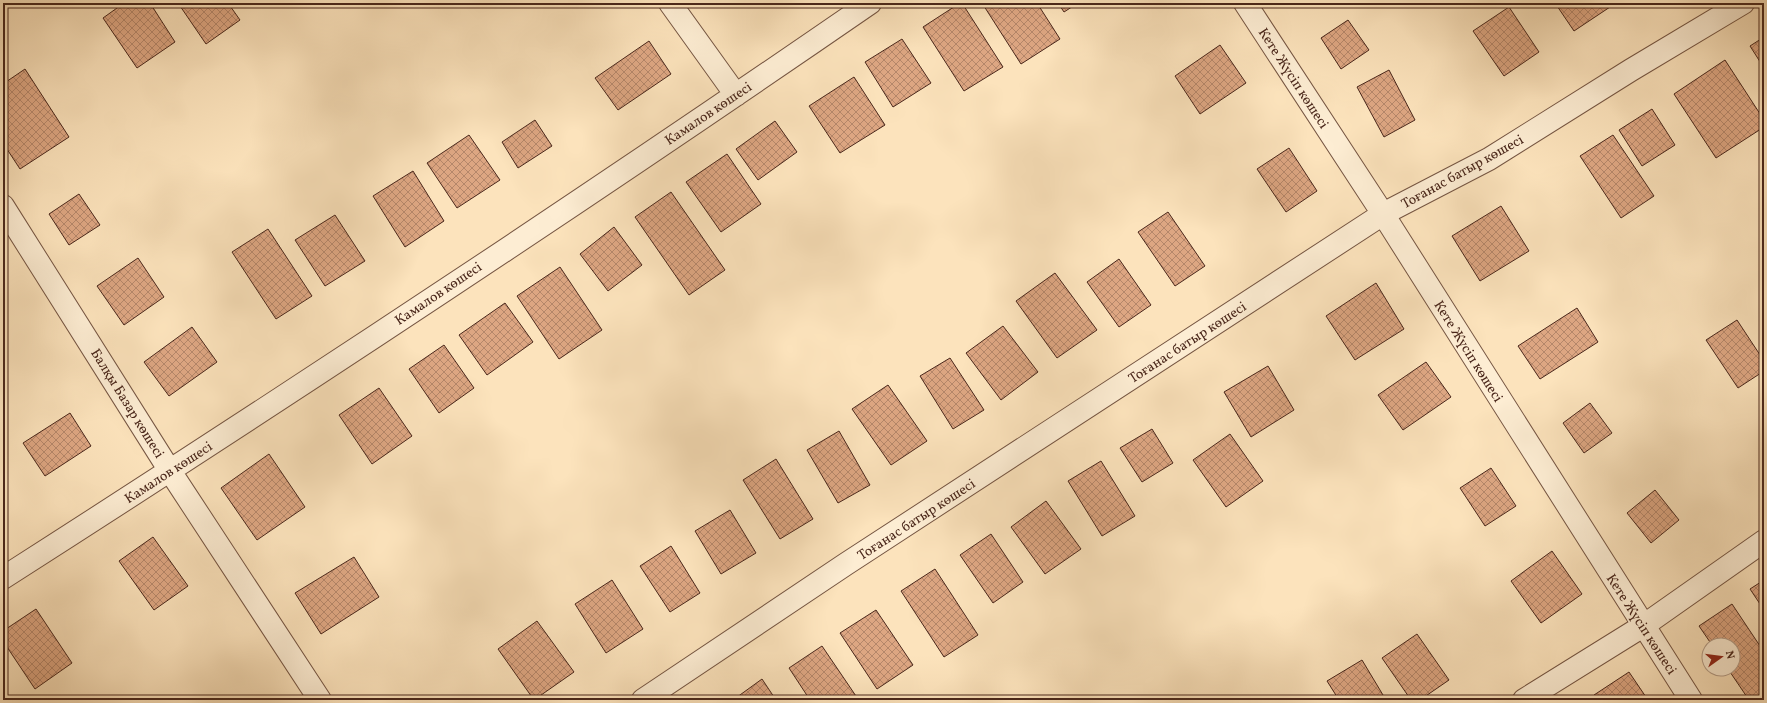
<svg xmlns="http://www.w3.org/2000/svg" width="1767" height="703" font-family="Vollkorn,serif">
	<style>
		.building { fill: url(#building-cross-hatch); stroke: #4a271b }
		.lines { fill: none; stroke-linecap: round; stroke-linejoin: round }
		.minor-casing { stroke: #765643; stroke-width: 24 }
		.minor { stroke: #fdedd3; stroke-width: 22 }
		.labels { text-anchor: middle; stroke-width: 3; stroke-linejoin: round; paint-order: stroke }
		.street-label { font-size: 14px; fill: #4a271b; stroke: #fdedd3 }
	</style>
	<defs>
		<pattern id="building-cross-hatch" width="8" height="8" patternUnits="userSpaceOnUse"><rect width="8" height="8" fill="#dda682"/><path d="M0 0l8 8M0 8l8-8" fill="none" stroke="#b5876a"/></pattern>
	</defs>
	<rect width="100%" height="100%" fill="#fce3bc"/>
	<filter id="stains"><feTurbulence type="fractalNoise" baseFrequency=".005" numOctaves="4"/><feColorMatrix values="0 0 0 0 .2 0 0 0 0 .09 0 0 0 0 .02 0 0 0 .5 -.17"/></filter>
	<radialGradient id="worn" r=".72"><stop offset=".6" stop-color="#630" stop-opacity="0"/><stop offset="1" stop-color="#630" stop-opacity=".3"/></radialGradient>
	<path class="building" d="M124 3H150L175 42 137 68 103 18Z
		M178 3H228L240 20 206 44Z
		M563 3H571L565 7Z
		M960 3H962L1003 67 964 91 923 27Z
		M982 3H1037L1060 39 1021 64Z
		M1058 3H1078L1064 12Z
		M1555 3H1612L1613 5 1574 31Z
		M1509 7 1539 52 1504 76 1473 31Z
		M1348 20 1369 50 1341 69 1321 38Z
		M1764 37V68L1750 46Z
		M902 39 931 83 893 107 865 62Z
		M649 41 671 74 618 110 595 78Z
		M1220 45 1246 83 1200 114 1175 76Z
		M1725 60 1764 120V127L1716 158 1674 94Z
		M25 69 69 137 20 169 3 143V84Z
		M1389 70 1415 120 1384 137 1357 87Z
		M854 77 885 125 840 153 809 106Z
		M1652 109 1675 145 1642 166 1619 130Z
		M535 120 552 146 518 168 502 142Z
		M775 121 797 152 758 180 736 149Z
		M469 135 500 180 457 208 427 163Z
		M1613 135 1654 196 1621 218 1580 156Z
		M1289 148 1317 191 1286 212 1257 169Z
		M727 154 761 204 721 232 686 182Z
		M413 171 444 221 405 247 373 196Z
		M671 192 725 270 689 295 635 217Z
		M79 194 100 225 69 245 49 214Z
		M1501 206 1529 251 1480 281 1452 236Z
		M1168 212 1205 266 1175 286 1138 232Z
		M335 215 365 261 325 286 295 240Z
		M614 227 642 265 608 291 580 254Z
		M268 229 312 296 276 319 232 252Z
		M138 258 164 297 124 325 97 286Z
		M1119 259 1151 305 1119 327 1087 282Z
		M560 267 602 330 559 359 517 296Z
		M1055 273 1097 330 1057 358 1016 301Z
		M1376 283 1404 329 1355 360 1326 316Z
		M505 303 533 342 487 375 459 335Z
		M1577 308 1598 342 1540 379 1518 346Z
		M1737 320 1764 361V371L1738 388 1706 340Z
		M1003 326 1038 372 1001 400 966 353Z
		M192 327 217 362 169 396 144 362Z
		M444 345 474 388 439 413 409 369Z
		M950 358 984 410 953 429 920 376Z
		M1426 362 1451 397 1403 430 1378 395Z
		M1268 366 1294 410 1251 437 1224 392Z
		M888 385 927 441 891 465 852 409Z
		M379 388 412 436 372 464 339 415Z
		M1590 403 1612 433 1584 453 1563 423Z
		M70 413 91 446 45 476 23 443Z
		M1152 429 1173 463 1142 482 1120 448Z
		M839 431 870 485 838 503 807 450Z
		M1230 434 1263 481 1226 507 1193 460Z
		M269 454 305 507 257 540 221 488Z
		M776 459 813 519 780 539 743 480Z
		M1101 461 1135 516 1102 536 1068 481Z
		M1491 468 1516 506 1485 526 1460 488Z
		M1655 490 1679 520 1651 543 1627 513Z
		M1046 501 1081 549 1045 574 1011 527Z
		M730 510 756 553 721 574 695 531Z
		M991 534 1023 582 993 603 960 555Z
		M153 537 188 586 154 610 119 561Z
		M671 546 700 593 670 612 640 566Z
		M1552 551 1582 594 1541 623 1511 581Z
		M354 557 379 597 321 634 295 593Z
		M935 569 978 635 944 657 901 591Z
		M612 580 643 629 606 653 575 604Z
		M1764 580V610L1750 589Z
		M1732 604 1764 652V698L1761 700H1749L1728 669H1733V645H1712L1699 626Z
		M36 609 72 663 35 689 3 641V631Z
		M876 610 913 665 877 689 840 633Z
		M537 621 574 672 534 700 498 649Z
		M1417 634 1449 680 1420 700H1411L1382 658Z
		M822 646 858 699 856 700H810L789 668Z
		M1362 660 1386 700H1339L1327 681Z
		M1629 672 1648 700H1597L1594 695Z
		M762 679 776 700H733Z
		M3 690 8 700H3Z
		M1330 696 1332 700H1323Z"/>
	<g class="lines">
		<g class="minor-casing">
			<path id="minor" d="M670 3 736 95
				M1245 3 1383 214 1691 700
				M3 206 170 471 320 700
				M3 578C295 391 584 200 870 3
				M643 700 846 564 1383 214 1489 159 1631 70 1743 3
				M1524 700 1643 626 1764 541"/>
		</g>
		<use href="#minor" class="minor"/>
	</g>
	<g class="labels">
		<g class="street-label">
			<text transform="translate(1294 78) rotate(57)" y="5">Кете Жүсіп көшесі</text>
			<text transform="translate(708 113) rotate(-34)" y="5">Камалов көшесі</text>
			<text transform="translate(1462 171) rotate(-29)" y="5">Тоғанас батыр көшесі</text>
			<text transform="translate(438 293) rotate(-34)" y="5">Камалов көшесі</text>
			<text transform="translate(1187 342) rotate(-33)" y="5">Тоғанас батыр көшесі</text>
			<text transform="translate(1469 351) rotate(58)" y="5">Кете Жүсіп көшесі</text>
			<text transform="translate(128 403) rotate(58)" y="5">Балқы Базар көшесі</text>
			<text transform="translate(168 472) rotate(-33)" y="5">Камалов көшесі</text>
			<text transform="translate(916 519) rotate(-33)" y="5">Тоғанас батыр көшесі</text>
			<text transform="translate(1642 624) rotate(57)" y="5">Кете Жүсіп көшесі</text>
		</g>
	</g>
	<rect width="1767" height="703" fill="none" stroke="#fce3bc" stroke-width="16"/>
	<rect x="4" y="4" width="1759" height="695" fill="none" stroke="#4a271b" stroke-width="2"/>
	<rect x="8" y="8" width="1751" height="687" fill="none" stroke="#4a271b"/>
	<g transform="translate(1721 657) rotate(76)"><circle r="19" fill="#fdedd3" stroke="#b59e89"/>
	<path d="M0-3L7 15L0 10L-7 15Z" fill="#8f2418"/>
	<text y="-6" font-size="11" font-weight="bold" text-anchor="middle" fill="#4a271b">N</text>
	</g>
	<rect width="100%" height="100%" filter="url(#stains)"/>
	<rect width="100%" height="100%" fill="url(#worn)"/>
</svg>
